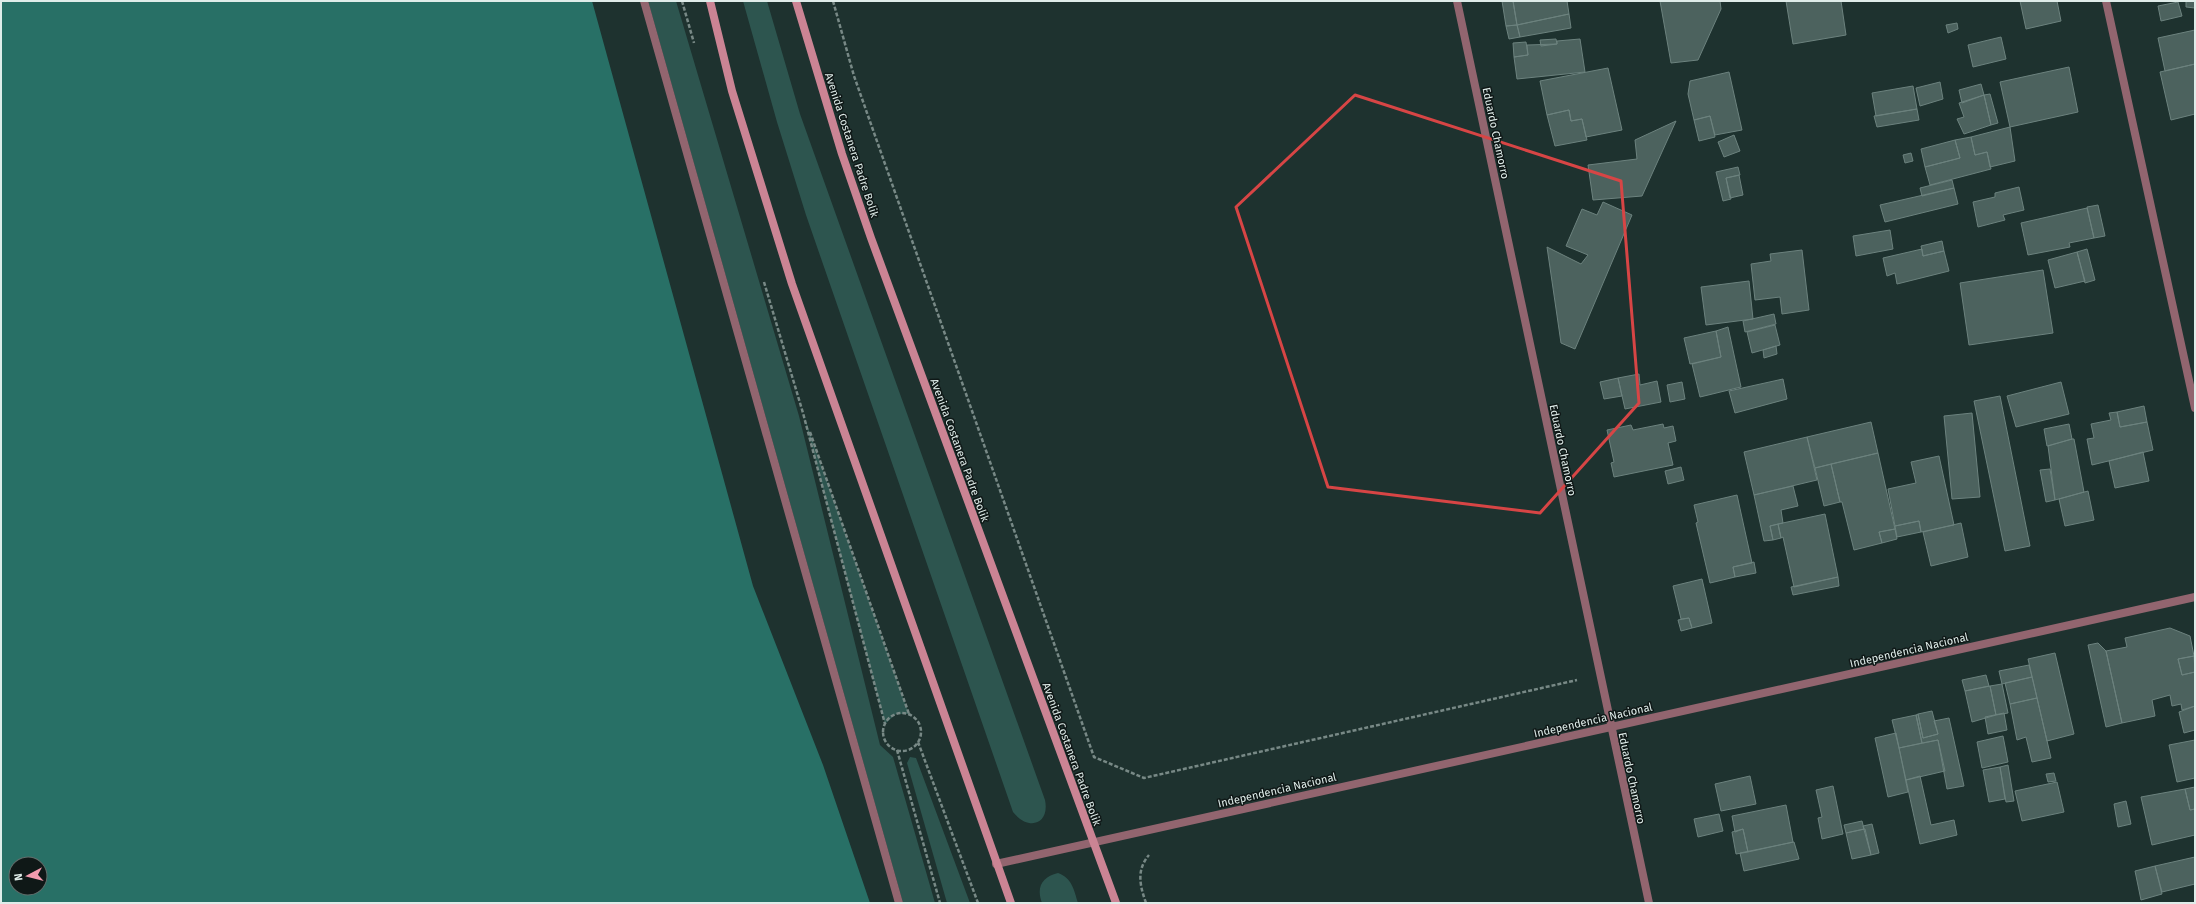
<svg xmlns="http://www.w3.org/2000/svg" width="2196" height="904" font-family="'Fira Sans',sans-serif">
	<style>
		.green { fill: #2d554f }
		.water { fill: #287066; fill-rule: evenodd }
		.building { fill: #4c625e; stroke: #6c827e }
		.lines { fill: none; stroke-linecap: round; stroke-linejoin: round }
		.path { stroke: #788986; stroke-width: 2.5; stroke-dasharray: 4 2; stroke-linecap: butt }
		.street { stroke: #92656f; stroke-width: 8 }
		.secondary { stroke: #cb8494; stroke-width: 8 }
		.marked { fill: none; stroke: #d74545; stroke-width: 3; stroke-linejoin: round }
		.labels { text-anchor: middle; stroke-width: 3; stroke-linejoin: round; paint-order: stroke }
		.street-label { font-size: 11px; fill: #dfece9; stroke: #0f1817 }
	</style>
	<rect width="100%" height="100%" fill="#1e322f"/>
	<path class="green" d="M648 1H676L799 416 880 745 893 757 935 903H903Z
		M743 1H767L800 114 1045 800C1050 825 1028 831 1013 812L806 215 777 122Z
		M803 413 909 714H896L885 724Z
		M910 757 916 758 970 903H947L907 763Z
		M1058 873C1072 878 1074 890 1078 903H1042C1036 887 1042 877 1058 873Z"/>
	<path class="water" d="M1 1H592L753 586 823 765 870 903H1ZM16 864H40V888H16Z"/>
	<path class="building" d="M1502 1H1513L1517 25 1506 26Z
		M1513 1H1567L1569 14 1517 25Z
		M1660 1H1720L1721 9 1698 60 1671 63Z
		M1786 1H1841L1846 35 1793 44Z
		M2020 1H2057L2061 21 2026 29Z
		M2186 1H2195V8L2186 7Z
		M2178 2 2182 16 2161 21 2158 6Z
		M1569 14 1571 28 1520 37 1517 25Z
		M1957 23 1958 29 1948 33 1946 25Z
		M1517 25 1520 37 1509 39 1506 26Z
		M2195 30V64L2165 71 2158 38Z
		M2001 37 2006 59 1973 67 1968 45Z
		M1556 39 1557 44 1541 46 1540 40Z
		M1580 39 1585 72 1517 79 1514 57 1528 55 1527 45 1557 44V41Z
		M1526 42 1528 55 1514 57 1513 43Z
		M2195 64V114L2171 120 2160 72Z
		M2069 67 2078 112 2010 127 2000 82Z
		M1608 68 1622 130 1586 137 1582 119 1571 121 1569 110 1547 115 1540 81Z
		M1729 72 1742 130 1715 135 1710 116 1694 120 1688 94 1690 81Z
		M1940 82 1943 99 1920 106 1916 88Z
		M1981 84 1984 95 1962 103 1959 90Z
		M1913 86 1917 109 1876 116 1872 93Z
		M1990 94 1998 123 1991 125 1984 95Z
		M1984 95 1991 125 1964 134 1957 119 1964 117 1959 103Z
		M1917 109 1919 120 1877 127 1874 116Z
		M1569 110 1571 121 1582 119 1587 140 1555 146 1547 115Z
		M1710 116 1715 137 1699 141 1694 120Z
		M1676 121 1642 196 1593 200 1588 165 1637 159 1635 140Z
		M2010 127 2015 161 1990 167 1987 152 1975 155 1971 137Z
		M1734 135 1740 151 1724 157 1718 142Z
		M1971 137 1975 155 1987 152 1991 169 1930 185 1925 167 1960 158 1955 140Z
		M1955 140 1960 158 1925 167 1921 149Z
		M1911 153 1913 161 1905 163 1903 155Z
		M1738 167 1740 175 1726 178 1731 199 1723 201 1716 172Z
		M1739 175 1743 195 1730 198 1726 178Z
		M1952 180 1954 188 1922 196 1920 188Z
		M2019 187 2024 210 2003 215 2005 220 1978 227 1973 202 1995 197V193Z
		M1954 188 1958 204 1885 222 1880 205Z
		M1603 202 1632 215 1575 349 1561 343 1547 247 1581 264 1588 255 1566 246 1582 209 1597 215Z
		M2098 205 2105 236 2094 238 2087 207Z
		M2087 208 2094 238 2069 243 2070 247 2028 255 2021 223Z
		M1890 230 1893 249 1856 256 1853 236Z
		M1942 241 1944 251 1923 256 1921 246Z
		M1922 249 1923 256 1944 251 1949 271 1897 284 1895 273 1887 276 1883 258Z
		M2087 249 2095 280 2085 283 2077 252Z
		M1802 250 1809 310 1782 314 1780 297 1755 300 1751 264 1771 261 1770 254Z
		M2077 252 2085 281 2055 288 2048 260Z
		M2043 270 2053 333 1969 345 1960 283Z
		M1749 281 1753 319 1706 325 1701 287Z
		M1774 314 1776 324 1745 332 1743 321Z
		M1775 325 1780 345 1752 353 1747 332Z
		M1728 327 1741 387 1700 397 1692 364 1721 357 1716 331Z
		M1716 331 1721 357 1690 364 1684 338Z
		M1776 346 1777 354 1764 358 1763 350Z
		M1639 374 1640 385 1657 381 1661 402 1625 409 1618 378Z
		M1618 378 1622 396 1604 399 1600 382Z
		M1783 379 1787 399 1735 413 1729 391Z
		M1682 382 1685 399 1670 402 1667 385Z
		M2061 382 2069 414 2016 427 2007 396Z
		M2000 396 2030 546 2005 551 1974 401Z
		M2144 406 2147 422 2120 427 2117 412Z
		M2117 412 2120 427 2147 422 2153 450 2092 465 2087 439 2094 438 2091 424 2111 420 2109 413Z
		M1972 413 1980 497 1952 499 1944 416Z
		M1871 422 1878 453 1815 468 1807 437Z
		M1663 424 1664 428 1673 426 1676 441 1668 443 1673 465 1614 477 1611 463 1614 462 1607 430 1631 425 1633 430Z
		M2069 424 2072 439 2047 446 2044 429Z
		M1807 437 1817 480 1754 495 1744 452Z
		M2072 439H2074L2084 492 2055 500 2048 446Z
		M2143 452 2149 481 2115 488 2109 461Z
		M1878 453 1895 529 1879 532 1882 543 1854 550 1842 502H1840L1831 464Z
		M1939 456 1954 525 1921 532 1919 521 1895 526 1888 489 1916 483 1911 462Z
		M1831 464 1840 502 1824 506 1815 468Z
		M1681 467 1684 480 1668 484 1665 471Z
		M2050 469 2055 500 2046 502 2040 470Z
		M1793 486 1798 506 1781 510 1783 523 1770 526 1773 540 1764 541 1754 495Z
		M2088 491 2094 520 2065 526 2059 499Z
		M1737 495 1752 563 1733 567 1735 577 1710 583 1696 523 1698 522 1694 505Z
		M1825 514 1838 577 1794 587 1783 537 1781 538 1778 524Z
		M1919 521 1921 532 1897 537 1895 526Z
		M1961 523 1968 557 1931 566 1923 532Z
		M1778 524 1781 538 1773 540 1770 526Z
		M1895 529 1897 539 1882 543 1879 532Z
		M1754 562 1756 573 1735 577 1733 567Z
		M1838 577 1839 586 1793 595 1791 587Z
		M1702 579 1712 623 1692 628 1689 618 1681 619 1673 586Z
		M1689 618 1692 628 1681 631 1678 620Z
		M2170 628 2190 636 2194 656 2178 659 2182 675 2195 672V706L2182 710 2181 704 2172 706 2170 695 2152 700 2155 716 2122 723 2106 651 2127 647 2125 638Z
		M2098 643 2106 651 2122 723 2106 727 2088 645Z
		M2055 653 2074 734 2047 741 2028 659Z
		M2194 656 2195 672 2182 675 2178 659Z
		M2029 665 2032 677 2002 684 1999 671Z
		M1986 675 1989 686 1965 691 1962 680Z
		M2032 677 2037 698 2010 704 2005 683Z
		M2002 684 2008 713 1996 715 1990 686Z
		M1990 686 1996 715 1972 722 1965 691Z
		M2037 698 2051 758 2032 762 2026 737 2017 740 2010 704Z
		M2195 706V730L2184 733 2179 712Z
		M1932 711 1938 734 1923 738 1918 714Z
		M2004 713 2007 730 1988 734 1985 717Z
		M1918 714 1923 738 1938 734 1934 721 1949 718 1964 786 1947 789 1938 740 1922 743 1916 715Z
		M1916 715 1922 743 1899 748 1892 720Z
		M1896 733 1908 792 1888 797 1875 738Z
		M2003 736 2008 762 1982 768 1977 742Z
		M1938 740 1945 771 1906 780 1899 748Z
		M2195 740V778L2177 782 2169 745Z
		M2008 765 2014 801 2006 802 2000 767Z
		M2000 767 2005 799 1989 802 1983 770Z
		M2054 773 2056 781 2048 782 2046 774Z
		M1750 776 1756 804 1721 811 1715 784Z
		M1920 776 1931 825 1954 820 1957 835 1920 844 1906 780Z
		M2057 782 2064 812 2022 821 2015 791Z
		M1833 786 1843 834 1822 839 1818 818 1822 817 1816 790Z
		M2195 787V809L2190 810 2185 789Z
		M2185 789 2190 810 2195 809V835L2152 845 2141 797Z
		M2126 801 2131 824 2118 827 2114 804Z
		M1786 805 1793 842 1748 852 1743 829 1735 832 1732 816Z
		M1719 814 1723 831 1698 837 1694 819Z
		M1862 821 1864 829 1846 833 1844 825Z
		M1872 824 1879 853 1871 855 1863 826Z
		M1743 829 1748 852 1736 854 1732 832Z
		M1865 829 1871 855 1852 859 1846 833Z
		M1794 842 1799 859 1744 871 1740 853Z
		M2195 857V884L2162 892 2155 866Z
		M2155 866 2162 894 2141 900 2135 871Z"/>
	<g class="lines">
		<path class="path" d="M682 1 694 43
			M833 1 854 76 1094 757 1144 778 1577 680
			M764 282 803 413 885 724
			M810 432 909 714
			M883 732a19 19 0 1 1 38 0a19 19 0 1 1-38 0Z
			M918 742 978 903
			M897 750 940 903
			M1146 903C1140 886 1136 870 1149 855"/>
		<path class="street" d="M644 1 899 903
			M1457 1 1649 903
			M2106 1 2195 408
			M996 864 2195 597"/>
		<path class="secondary" d="M710 1 732 91 792 284 1011 903
			M796 1 842 154 871 238 1116 903"/>
	</g>
	<path class="marked" d="M1355 95 1621 181 1639 403 1540 513 1328 487 1236 207Z"/>
	<g class="labels">
		<g class="street-label">
			<text transform="translate(1496 133) rotate(78)" y="4">Eduardo Chamorro</text>
			<text transform="translate(852 145) rotate(72)" y="4">Avenida Costanera Padre Bolik</text>
			<text transform="translate(960 450) rotate(70)" y="4">Avenida Costanera Padre Bolik</text>
			<text transform="translate(1563 450) rotate(78)" y="4">Eduardo Chamorro</text>
			<text transform="translate(1909 650) rotate(-13)" y="4">Independencia Nacional</text>
			<text transform="translate(1593 720) rotate(-13)" y="4">Independencia Nacional</text>
			<text transform="translate(1072 754) rotate(70)" y="4">Avenida Costanera Padre Bolik</text>
			<text transform="translate(1632 778) rotate(78)" y="4">Eduardo Chamorro</text>
			<text transform="translate(1277 790) rotate(-13)" y="4">Independencia Nacional</text>
		</g>
	</g>
	<rect width="2196" height="904" fill="none" stroke="#dfece9" stroke-width="4"/>
	<g transform="translate(28 876) rotate(263)"><circle r="19" fill="#0f1817" stroke="#626d6b"/>
	<path d="M0-3L7 15L0 10L-7 15Z" fill="#f29aae"/>
	<text y="-6" font-size="11" font-weight="bold" text-anchor="middle" fill="#dfece9">N</text>
	</g>
</svg>
